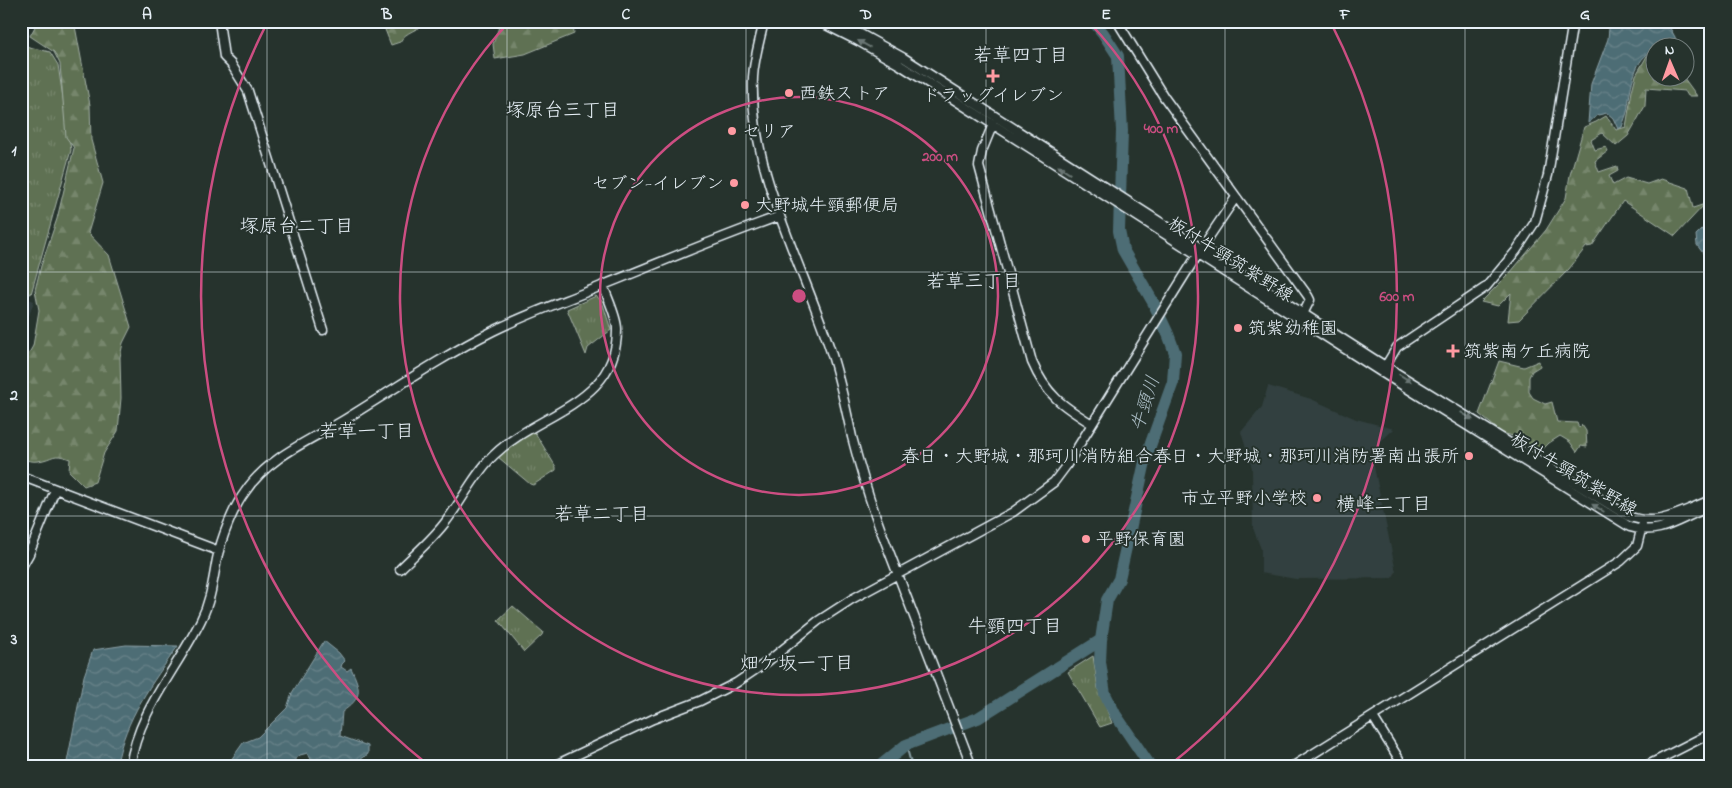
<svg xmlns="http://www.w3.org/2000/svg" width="1732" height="788" font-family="'Indie Flower','Klee One',sans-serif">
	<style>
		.built { fill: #334140 }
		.grass { fill: url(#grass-tufts); stroke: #a4b1a6 }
		.forest { fill: url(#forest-firs); stroke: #a4b1a6 }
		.water { fill: url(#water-waves); stroke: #8ca2a9 }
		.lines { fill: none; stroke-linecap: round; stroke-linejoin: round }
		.stream { stroke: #8ca2a9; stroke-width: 2 }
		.river { stroke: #4e6d75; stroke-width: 12 }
		.secondary-casing { stroke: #e8f1f8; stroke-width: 11 }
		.secondary { stroke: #26332d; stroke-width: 8 }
		.oneway { fill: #6a7674 }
		.grid { fill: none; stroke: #e8f1f8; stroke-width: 1; stroke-opacity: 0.55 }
		.ring { fill: none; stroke: #cc4e82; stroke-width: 2.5 }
		.poi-dot { fill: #ff9aa2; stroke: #26332d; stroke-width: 2 }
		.labels { text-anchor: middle; stroke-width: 4; stroke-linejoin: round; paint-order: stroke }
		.poi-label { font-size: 18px; fill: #e8f1f8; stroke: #26332d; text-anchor: start }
		.street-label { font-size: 18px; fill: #e8f1f8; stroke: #26332d }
		.neighbourhood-label { font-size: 19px; fill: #e8f1f8; stroke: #26332d }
		.water-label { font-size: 19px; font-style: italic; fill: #aabcc4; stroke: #26332d }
		.centre { fill: #cc4e82; stroke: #26332d; stroke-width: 2.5 }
		.ring-label { font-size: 15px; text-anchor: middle; font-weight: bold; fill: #cc4e82; stroke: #26332d; stroke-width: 4; stroke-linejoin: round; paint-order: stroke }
		.neatline { fill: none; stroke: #e8f1f8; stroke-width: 2 }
		.grid-label { font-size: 16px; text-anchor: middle; font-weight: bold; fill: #e8f1f8 }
	</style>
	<defs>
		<pattern id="grass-tufts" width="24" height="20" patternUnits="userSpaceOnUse" patternTransform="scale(1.25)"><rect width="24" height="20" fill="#5f7153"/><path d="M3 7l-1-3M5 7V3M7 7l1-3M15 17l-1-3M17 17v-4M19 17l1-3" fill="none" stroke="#76866c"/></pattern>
		<pattern id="forest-firs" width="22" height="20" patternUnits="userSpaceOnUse" patternTransform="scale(1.25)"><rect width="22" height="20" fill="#5f7153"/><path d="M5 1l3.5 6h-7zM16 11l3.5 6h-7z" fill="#76866c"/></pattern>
		<pattern id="water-waves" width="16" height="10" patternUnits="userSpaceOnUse" patternTransform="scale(1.25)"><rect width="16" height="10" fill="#4e6d75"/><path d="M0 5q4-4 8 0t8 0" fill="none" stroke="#688289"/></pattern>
	</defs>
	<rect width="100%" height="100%" fill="#26332d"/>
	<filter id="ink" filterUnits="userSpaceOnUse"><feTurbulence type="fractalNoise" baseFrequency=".02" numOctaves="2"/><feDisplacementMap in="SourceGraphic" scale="10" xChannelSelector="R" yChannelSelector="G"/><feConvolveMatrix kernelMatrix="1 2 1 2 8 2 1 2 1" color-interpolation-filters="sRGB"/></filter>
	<g filter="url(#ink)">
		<path class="built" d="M21 296 34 301 21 339Z
			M1268 386 1311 399 1356 419 1394 429 1366 455 1373 462 1396 572 1392 578 1296 579 1261 573V549L1253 528 1252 468 1241 432 1262 407Z"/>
		<path class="grass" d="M21 45 50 52 58 65 71 150 31 294 21 291Z
			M596 296 602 301 611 330 588 348 586 355 567 309Z
			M534 431 556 467V470L533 485 530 484 498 457 510 446Z
			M513 606 543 632 542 635 524 652 498 620Z
			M1093 656 1098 688 1112 723 1100 727 1068 672Z"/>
		<path class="forest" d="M38 21H74L90 105 91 140 103 183 88 233 109 255 131 327 123 343 120 357 121 398 118 431 104 453 95 482 84 486 69 471 70 459C52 452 54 459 38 461 33 462 26 460 21 459V367L33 346 39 310 35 290 41 266 57 219 74 148 66 137 60 64 54 52 30 36Z
			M384 21H426C419 31 405 31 400 42L391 45 384 27Z
			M501 21H540L554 27 557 21H573L574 34 525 54 495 59 493 44Z
			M1654 54V78H1684L1697 96H1688L1685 91 1646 88 1645 106 1628 136 1616 146 1602 133 1591 140 1595 150 1606 147 1608 151 1595 161 1599 172 1617 166 1618 171 1609 176 1613 185 1626 178 1647 184 1661 179 1688 188 1693 208 1705 204 1675 236 1623 201 1592 246 1586 247 1569 269 1519 320 1508 321 1511 293 1498 306 1481 302 1510 273 1546 230 1566 198 1570 175 1584 127 1596 122 1606 116 1616 130 1626 127 1632 91 1636 75 1647 56Z
			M1499 361 1524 367 1539 361 1540 366 1532 371 1529 377V392L1533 398 1545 404 1552 402 1557 422 1577 423 1579 428 1582 425 1586 431 1587 447 1581 446 1577 452 1570 442 1560 436 1549 443 1542 450 1530 445 1524 439 1502 433 1479 414Z"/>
		<path class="water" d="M1612 21H1666L1675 37 1678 47 1654 48V51C1634 57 1631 87 1628 105 1628 112 1624 120 1622 127L1618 129 1613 118 1607 113 1598 115 1588 123 1591 84 1608 39 1609 28Z
			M1711 220V264L1697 245 1696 235Z
			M324 641 339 653 345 661 342 664 341 667 347 671 351 668C361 690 363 697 342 712L340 736 368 746V754L360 760 340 762 336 758 331 765 314 766 308 753 300 755 287 767H226L243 743 258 737 287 708 292 693Z
			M126 645 178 646C152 683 125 719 117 764L67 762 84 676 93 650Z"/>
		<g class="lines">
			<path class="stream" d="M906 745 912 767"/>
			<path class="river" d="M1093 21 1103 33 1118 56 1122 131 1119 231 1123 250 1153 302 1168 334 1175 353 1173 382 1146 457 1119 579 1107 600 1101 640 1100 662 1105 694 1115 714 1151 767
				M879 767 906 745 978 718 1101 640"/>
			<g class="secondary-casing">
				<path id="secondary" d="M219 21 224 57 231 64 248 91 323 330
					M764 21C760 40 754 58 753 77 749 171 803 264 831 352 840 380 846 409 852 437 860 468 869 498 880 528L972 767
					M818 21 858 41 900 65 1381 372 1630 527C1661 537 1682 516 1711 507
					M837 21 904 58 1374 359 1628 516C1658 528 1682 511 1711 500
					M1117 21 1164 97 1308 296 1310 300 1303 314
					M993 124 982 151 979 166 1032 362C1046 395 1063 406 1092 424
					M1383 370 1397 347 1486 287 1516 251 1535 222 1548 175 1573 21
					M21 476 219 551
					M21 568 29 554 55 490
					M400 569C416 553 434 538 447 520 463 499 475 473 494 455 538 412 618 404 617 329 617 317 607 297 603 285
					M1373 717 1404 767
					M130 767C138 711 177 669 201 620 211 600 213 580 217 559 221 539 233 508 245 492 268 457 309 441 344 420 393 390 441 357 493 331 529 313 568 300 606 284 664 261 722 236 780 216
					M551 767 653 719 700 701 736 683 767 662 818 621 852 599 1013 512 1054 482 1066 466 1201 249 1236 197
					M1292 767 1621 561 1637 546 1642 526
					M1644 767 1711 733"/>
			</g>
			<use href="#secondary" class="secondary"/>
		</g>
		<defs><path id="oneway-solid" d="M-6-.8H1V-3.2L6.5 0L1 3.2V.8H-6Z" transform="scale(1.25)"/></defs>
		<g class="oneway">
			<use href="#oneway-solid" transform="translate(864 44) rotate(-151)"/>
			<use href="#oneway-solid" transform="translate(1064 170) rotate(-147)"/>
			<use href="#oneway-solid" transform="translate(1405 378) rotate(32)"/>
			<use href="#oneway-solid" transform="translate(1467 416) rotate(32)"/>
			<use href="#oneway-solid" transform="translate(1598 508) rotate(-148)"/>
		</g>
	</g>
	<path class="grid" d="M267 21V767M507 21V767M746 21V767M986 21V767M1225 21V767M1465 21V767M21 272H1711M21 516H1711"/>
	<g class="ring">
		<circle cx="799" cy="296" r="199"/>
		<path d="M1088 21A399 399 0 1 1 510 21"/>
		<path d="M427 764A598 598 0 0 1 266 25M1332 25A598 598 0 0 1 1171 764"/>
	</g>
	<g class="poi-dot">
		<path d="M990.5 68.5h5v5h5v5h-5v5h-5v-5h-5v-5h5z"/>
		<circle cx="789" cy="93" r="5"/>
		<circle cx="732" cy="131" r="5"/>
		<circle cx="734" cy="183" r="5"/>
		<circle cx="745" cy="205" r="5"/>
		<circle cx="1238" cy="328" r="5"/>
		<path d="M1450.5 343.5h5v5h5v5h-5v5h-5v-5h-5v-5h5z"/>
		<circle cx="1469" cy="456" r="5"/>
		<circle cx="1317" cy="498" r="5"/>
		<circle cx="1086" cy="539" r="5"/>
	</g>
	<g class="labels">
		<g class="poi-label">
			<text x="799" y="99">西鉄ストア</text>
			<text x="993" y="101" text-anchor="middle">ドラッグイレブン</text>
			<text x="742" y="137">セリア</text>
			<text x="724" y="189" text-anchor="end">セブン-イレブン</text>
			<text x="755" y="211">大野城牛頸郵便局</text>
			<text x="1248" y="334">筑紫幼稚園</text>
			<text x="1464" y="357">筑紫南ケ丘病院</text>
			<text x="1459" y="462" text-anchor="end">春日・大野城・那珂川消防組合春日・大野城・那珂川消防署南出張所</text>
			<text x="1307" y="504" text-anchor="end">市立平野小学校</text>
			<text x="1096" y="545">平野保育園</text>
		</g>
		<g class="street-label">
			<text transform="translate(1231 259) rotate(32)" y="6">板付牛頸筑紫野線</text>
			<text transform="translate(1574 474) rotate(31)" y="6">板付牛頸筑紫野線</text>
		</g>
		<g class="neighbourhood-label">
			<text x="1021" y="61">若草四丁目</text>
			<text x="563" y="116">塚原台三丁目</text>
			<text x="297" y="232">塚原台二丁目</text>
			<text x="974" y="287">若草三丁目</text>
			<text x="367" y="437">若草一丁目</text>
			<text x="1384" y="510">横峰二丁目</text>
			<text x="602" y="520">若草二丁目</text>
			<text x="1015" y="632">牛頸四丁目</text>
			<text x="797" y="669">畑ケ坂一丁目</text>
		</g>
		<g class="water-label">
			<text transform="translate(1144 403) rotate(-72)" y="7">牛頸川</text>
		</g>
	</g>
	<circle cx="799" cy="296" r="8" class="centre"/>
	<g class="ring-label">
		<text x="1161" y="133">400 m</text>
		<text x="940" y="161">200 m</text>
		<text x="1397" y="301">600 m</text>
	</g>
	<rect width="1732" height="788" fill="none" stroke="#26332d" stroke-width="55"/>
	<g transform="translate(1670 62) rotate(358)"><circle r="24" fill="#26332d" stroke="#747f7e"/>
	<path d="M0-4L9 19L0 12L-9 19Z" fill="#ff9aa2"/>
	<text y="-8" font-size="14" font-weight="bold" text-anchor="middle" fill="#e8f1f8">N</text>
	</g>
	<rect x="28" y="28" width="1676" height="732" class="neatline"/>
	<g class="grid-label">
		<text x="147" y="19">A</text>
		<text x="387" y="19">B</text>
		<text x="626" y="19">C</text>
		<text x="866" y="19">D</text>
		<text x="1106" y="19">E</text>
		<text x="1345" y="19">F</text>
		<text x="1585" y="19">G</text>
		<text x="14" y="155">1</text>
		<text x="14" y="400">2</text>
		<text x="14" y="644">3</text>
	</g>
</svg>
